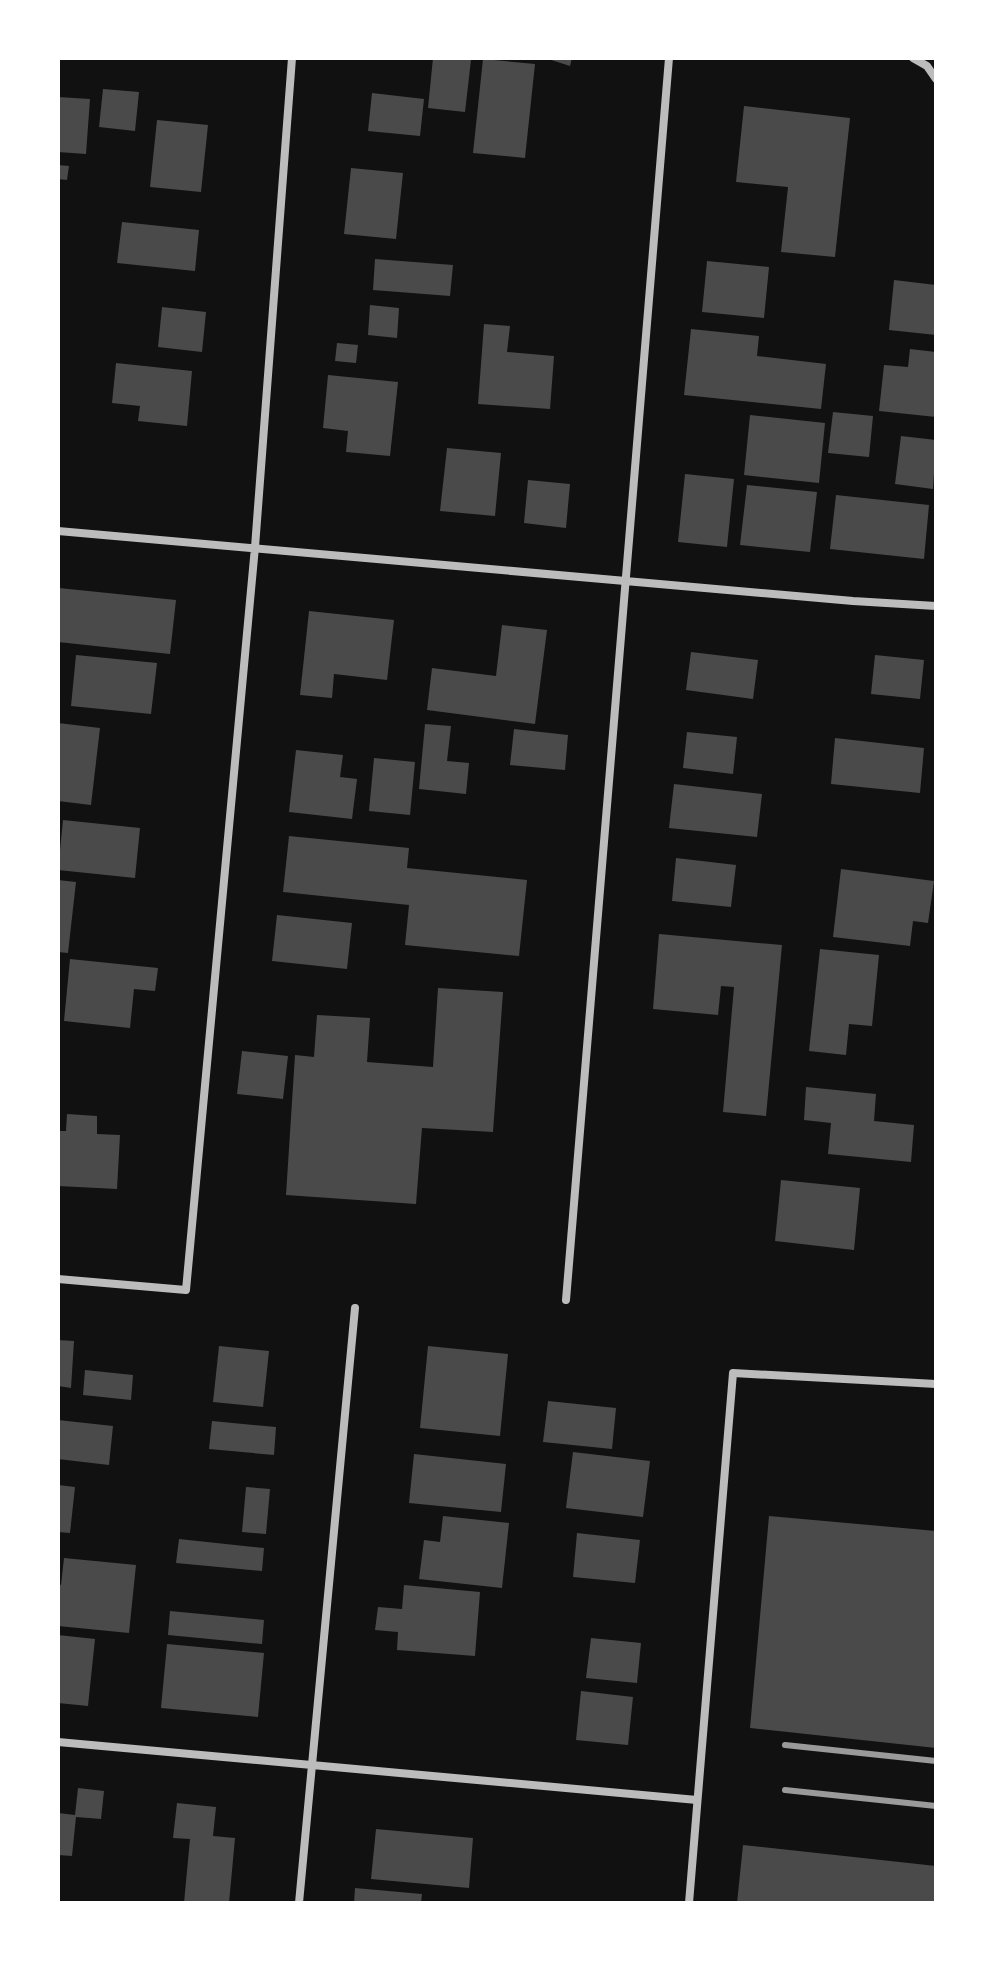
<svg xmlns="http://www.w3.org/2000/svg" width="994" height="1961" font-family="Raleway,sans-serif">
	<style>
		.building { fill: #4a4a4a }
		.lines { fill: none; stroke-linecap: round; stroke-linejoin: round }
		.minor { stroke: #bcbcbc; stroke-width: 8 }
		.rail { stroke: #9a9a9a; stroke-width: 6 }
	</style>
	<rect width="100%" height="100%" fill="#111"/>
	<path class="building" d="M433 58 471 60 465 112 428 108Z
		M545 58H572L570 66Z
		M483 59 535 64 525 158 473 153Z
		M103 89 139 92 135 131 99 127Z
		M372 93 424 99 420 136 368 131Z
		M58 97 90 99 86 154 58 152Z
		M744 106 850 118 835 257 781 252 788 187 736 182Z
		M157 120 208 125 201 192 150 187Z
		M58 165 69 166 67 180 58 179Z
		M351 168 403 173 396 239 344 234Z
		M122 222 199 230 195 271 117 263Z
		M375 259 453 265 450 296 373 290Z
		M707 261 769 267 764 318 702 312Z
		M894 280 936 285V335L889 330Z
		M370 305 399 308 397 338 368 335Z
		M162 307 206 312 202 352 158 347Z
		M484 324 510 326 507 352 554 356 550 409 478 404Z
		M691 329 759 336 757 356 826 364 821 409 684 395Z
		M337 343 358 345 356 363 335 361Z
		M910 349 936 352V417L879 411 884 365 908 367Z
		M116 363 192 371 187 426 138 421 140 406 112 403Z
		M328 375 398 382 390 456 346 452 348 431 323 428Z
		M833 412 873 416 869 457 828 453Z
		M750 415 825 423 819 483 744 475Z
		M901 436 936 440 933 489 895 484Z
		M447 448 501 453 495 516 440 511Z
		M685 474 734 479 727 547 678 542Z
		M528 480 570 484 566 528 524 523Z
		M747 485 817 492 810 552 740 545Z
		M836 495 929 505 924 559 830 549Z
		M59 588 176 600 170 654 58 642Z
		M309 611 394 620 387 680 334 674 332 698 300 695Z
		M502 625 547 630 535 724 427 710 432 668 496 676Z
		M691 652 758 660 753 699 686 690Z
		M76 655 157 663 151 714 71 706Z
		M875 655 924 660 920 699 871 694Z
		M58 723 100 728 91 805 58 801Z
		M425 724 451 726 447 761 469 763 466 794 419 789Z
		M514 729 568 735 565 770 510 765Z
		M687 732 737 737 733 774 683 768Z
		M835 738 924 748 920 793 831 784Z
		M296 750 343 755 340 777 357 779 352 819 289 812Z
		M374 758 415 762 410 815 369 811Z
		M674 784 762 794 757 837 669 828Z
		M63 820 140 828 135 878 58 870Z
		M289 836 409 848 407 868 527 880 519 956 405 945 409 905 283 892Z
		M676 858 736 865 731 907 672 901Z
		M841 869 934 881 928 923 913 921 910 946 833 937Z
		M58 880 76 882 68 953 58 952Z
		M277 915 352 923 347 969 272 961Z
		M659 934 782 945 766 1116 723 1112 734 987 721 986 718 1015 653 1009Z
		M820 949 879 955 872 1026 849 1024 846 1055 809 1051Z
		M70 959 158 968 155 991 134 989 130 1028 64 1021Z
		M438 988 503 992 493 1132 422 1128 416 1204 286 1195 295 1055 314 1057 317 1015 370 1018 367 1062 433 1067Z
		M242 1051 288 1056 283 1099 237 1094Z
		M806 1087 876 1094 874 1121 914 1125 911 1162 828 1154 831 1123 804 1120Z
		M67 1114 97 1116V1134L120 1135 117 1189 58 1186V1131H66Z
		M781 1180 860 1188 854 1250 775 1241Z
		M58 1340 74 1341 71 1388 58 1386Z
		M219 1346 269 1351 263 1407 213 1402Z
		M428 1346 508 1354 500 1436 420 1428Z
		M85 1370 133 1375 131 1400 83 1395Z
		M548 1401 616 1408 612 1449 543 1442Z
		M58 1420 113 1426 109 1465 58 1459Z
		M212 1421 276 1427 274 1455 209 1449Z
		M573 1452 650 1461 643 1517 566 1508Z
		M414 1454 506 1464 501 1512 409 1503Z
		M58 1485 75 1487 70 1533 58 1532Z
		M246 1487 270 1489 266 1534 242 1532Z
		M443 1516 509 1523 502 1588 419 1579 424 1540 440 1542Z
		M769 1516 936 1531V1748L750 1728Z
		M577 1533 640 1540 635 1583 573 1577Z
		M179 1539 264 1548 262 1571 176 1563Z
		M64 1558 136 1565 129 1633 58 1626V1584L61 1585Z
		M404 1585 480 1592 475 1656 397 1650 398 1632 375 1630 378 1607 402 1609Z
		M170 1611 264 1620 262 1644 168 1635Z
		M58 1635 95 1639 88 1706 58 1703Z
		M591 1638 641 1643 637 1683 586 1678Z
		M167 1644 264 1653 258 1717 161 1708Z
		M581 1691 633 1697 628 1745 576 1740Z
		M78 1788 104 1791 101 1819 76 1817 72 1856 58 1855V1813L75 1815Z
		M177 1803 216 1807 213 1836 235 1838 229 1903H184L190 1839 173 1838Z
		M376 1829 473 1838 469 1888 371 1879Z
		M743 1845 936 1866V1903H737Z
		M355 1888 422 1894 421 1903H354Z"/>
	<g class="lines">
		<path class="minor" d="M913 58 927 66 936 79
			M58 531 853 601 936 606
			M58 1279 186 1290 255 547 292 58
			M566 1300 669 58
			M58 1742 697 1800
			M299 1903 355 1308
			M689 1903 733 1373 936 1384"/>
		<path class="rail" d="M785 1745 936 1761
			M785 1790 936 1806"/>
	</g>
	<rect width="994" height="1961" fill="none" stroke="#ffffff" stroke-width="120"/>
</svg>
